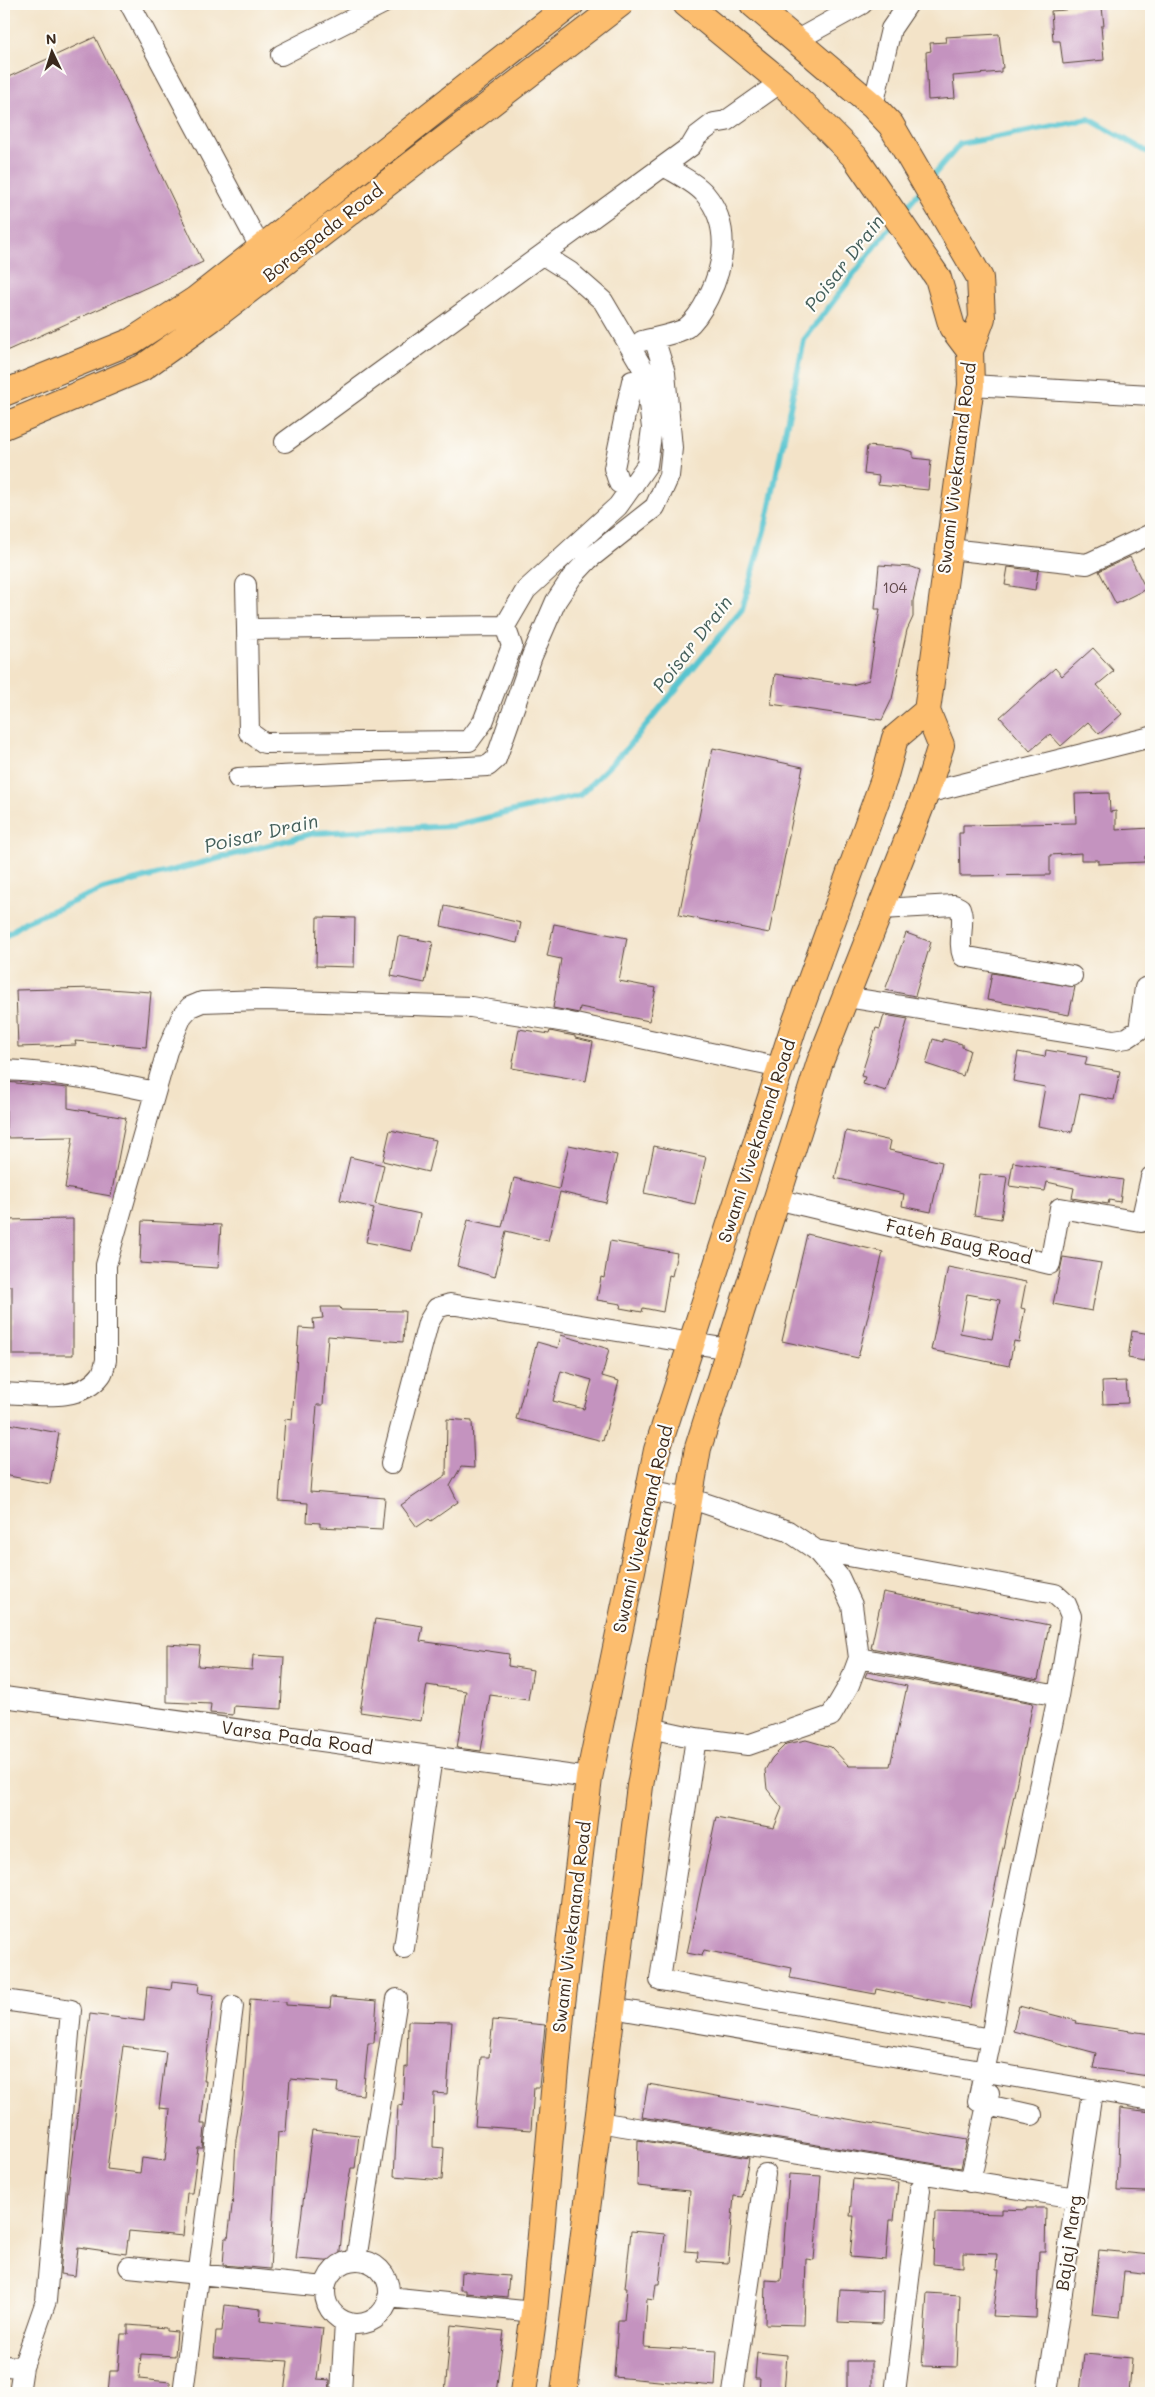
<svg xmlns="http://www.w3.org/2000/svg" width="1155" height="2397" font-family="Mali,sans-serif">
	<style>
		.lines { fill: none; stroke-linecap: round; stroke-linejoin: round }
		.stream { stroke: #58c5d0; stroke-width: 6 }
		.building { fill: #c493bf; fill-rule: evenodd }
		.minor-casing { stroke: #574638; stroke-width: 22 }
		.major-casing { stroke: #574638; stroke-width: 28 }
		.minor { stroke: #fff; stroke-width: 20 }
		.major { stroke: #fcbd6e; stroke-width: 26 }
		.labels { text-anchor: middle; stroke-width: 4.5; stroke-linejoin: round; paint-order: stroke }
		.number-label { font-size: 15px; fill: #5d4446 }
		.street-label { font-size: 18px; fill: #3b2a1e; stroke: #fdfcf7 }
		.water-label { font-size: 19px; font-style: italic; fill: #45605c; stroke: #fdfcf7 }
	</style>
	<rect width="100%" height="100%" fill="#fdfcf7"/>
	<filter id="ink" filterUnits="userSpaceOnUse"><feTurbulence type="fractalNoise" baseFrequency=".02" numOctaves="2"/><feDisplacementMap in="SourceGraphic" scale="10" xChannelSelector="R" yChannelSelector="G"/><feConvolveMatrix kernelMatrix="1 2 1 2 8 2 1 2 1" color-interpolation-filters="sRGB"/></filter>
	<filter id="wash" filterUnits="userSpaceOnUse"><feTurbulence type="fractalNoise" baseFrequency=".0096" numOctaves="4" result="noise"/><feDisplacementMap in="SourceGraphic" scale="20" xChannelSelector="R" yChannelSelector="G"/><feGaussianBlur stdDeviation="1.12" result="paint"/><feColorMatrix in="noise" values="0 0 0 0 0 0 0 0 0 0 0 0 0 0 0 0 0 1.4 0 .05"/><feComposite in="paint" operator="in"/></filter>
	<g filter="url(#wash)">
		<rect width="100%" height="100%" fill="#f3e3c8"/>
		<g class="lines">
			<path class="stream" d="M930 179 960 144 1089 119 1151 154
				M901 214 922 189
				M4 937 25 922 103 889 314 833 452 826 580 795 627 748 742 610 767 520 804 340 893 223"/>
		</g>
		<g id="blocks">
			<path class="building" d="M1102 7 1104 26H1101L1104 60 1063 64 1060 41H1053L1051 11Z
				M999 34 1003 68H1001V72L953 76 955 98 928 100 926 52 931 51 930 43 946 42 945 37Z
				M95 37 203 262 4 352V79Z
				M867 446 903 449 913 452V458L931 460 928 490 878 485 879 476 864 474Z
				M1130 557 1146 589 1116 604 1099 571Z
				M879 565 912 567 920 570 913 601V617L907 630 892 699 882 720 771 704 775 674 852 685 869 680 880 609H875Z
				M1008 567 1038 571 1035 590 1005 585Z
				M1093 648 1114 671 1097 685 1122 714 1099 734 1088 722 1061 746 1050 734 1030 751 1000 717 1055 668 1062 676Z
				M713 748 803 767 769 933 679 915Z
				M1109 793 1110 812 1116 811V830L1151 828V856H1145V862L1098 864V860H1081V853L1050 855V875L960 876 959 833H963V825L1076 823 1075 794Z
				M445 906 521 923 517 943 441 926Z
				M317 917 355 918 354 967 316 966Z
				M554 924 627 938 619 981 656 988 649 1021 580 1007 579 1013 553 1008 561 959 547 956Z
				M906 933 931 942 915 996 885 990Z
				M398 936 433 942 425 983 391 976Z
				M992 973 1075 987 1069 1015 987 1000Z
				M95 988 151 992 146 1047 75 1041 76 1045 18 1047 16 990Z
				M884 1015 908 1019 886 1091 863 1084 865 1077 861 1076 876 1028 880 1029Z
				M519 1029 549 1034 550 1031 564 1034 575 1036V1038L593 1042 586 1081 512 1068Z
				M933 1039 943 1042V1039L962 1044V1047L970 1050 963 1076 926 1064Z
				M1046 1050 1087 1057 1085 1065 1120 1071 1114 1100 1080 1094 1072 1132 1038 1126 1045 1087 1013 1081 1018 1052 1045 1057Z
				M6 1082 68 1088V1108L126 1118 111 1196 65 1188 73 1137 6 1138Z
				M390 1130 436 1140 428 1172 383 1161Z
				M846 1131 891 1141 889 1150 942 1162 931 1212 902 1206 904 1194 835 1178Z
				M569 1145 617 1155 606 1203 560 1192 548 1241 506 1231 495 1277 457 1266 468 1220 502 1227 514 1178 559 1189Z
				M654 1146 706 1157 695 1204 644 1193Z
				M350 1157 384 1165 375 1204 420 1214 412 1251 366 1242 374 1208 340 1200Z
				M1013 1162 1123 1180 1120 1202 1109 1200 1108 1204 1072 1198 1074 1188 1047 1182 1045 1191 1009 1186Z
				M980 1174 1007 1177 1001 1219 974 1215Z
				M73 1219V1355H12V1286H4V1220Z
				M142 1221 221 1225 218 1268 140 1263Z
				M807 1234 883 1252 858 1358 782 1341Z
				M610 1241 677 1253 672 1276 669 1275 663 1312 643 1308 642 1312 620 1308 621 1304 597 1300 601 1277 604 1278Z
				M1063 1257 1101 1263 1092 1311 1053 1304Z
				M948 1267 1026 1282 1021 1308 1025 1309 1019 1342 1014 1341 1009 1366 931 1350ZM967 1294 1000 1300 992 1339 960 1333Z
				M321 1307H340L341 1310 405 1311 403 1342 328 1336 323 1405H317L310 1492 385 1498 382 1530 320 1527V1523L307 1522 308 1503 279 1501 285 1419 292 1420 299 1328 314 1329 313 1319 323 1318Z
				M1132 1331 1151 1334V1350L1146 1349 1144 1361 1128 1358Z
				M561 1335 609 1349 602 1376 619 1381 603 1441 516 1419 537 1342 558 1348ZM561 1371 592 1380 584 1409 553 1401Z
				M1126 1381 1128 1403 1103 1404 1102 1382Z
				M447 1419 472 1421 474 1468 461 1467 450 1486 458 1502 431 1521 429 1519 417 1527 401 1505 446 1475Z
				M4 1423 59 1433 50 1484 4 1475Z
				M883 1592 1049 1625 1038 1680 871 1648Z
				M375 1619 423 1626 420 1641 509 1654 508 1666 533 1670 528 1700 490 1695 481 1751 457 1748 466 1691 427 1685 421 1721 360 1712Z
				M167 1644 200 1646 198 1666 252 1670 253 1655 284 1657 281 1709 234 1706 233 1715 210 1713 211 1704 167 1702Z
				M867 1672 1033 1703 970 2008 876 1989 875 1994 790 1978 792 1968 704 1950 702 1956 687 1953 716 1817 774 1828 782 1808 767 1789 765 1770 772 1758 786 1744 806 1740 831 1747 849 1766H890L907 1686 865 1677Z
				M172 1981 199 1984 198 1993 214 1995 204 2081H206L201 2124H205V2127L203 2148H198L192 2193H187L183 2236 129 2231 126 2254 78 2247 75 2276 60 2274 68 2189 90 2014 144 2021 147 1987 171 1990ZM123 2046 166 2052 159 2108 170 2109 165 2161 142 2158 140 2173 107 2169Z
				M331 1997 377 2001 374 2043H368L363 2095 337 2092 338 2083 290 2079 286 2131 278 2132 270 2269 223 2265 225 2238H228L233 2198 236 2140 243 2096 250 1999 286 2002V2005L330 2008Z
				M1019 2006 1077 2021 1076 2023 1151 2034 1148 2076 1093 2068 1096 2053 1013 2031Z
				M493 2020 545 2025 539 2087H534L531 2130 475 2126 481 2057H489Z
				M408 2021 452 2022 447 2094 434 2093 433 2147 444 2148 442 2180 394 2176 398 2105 403 2106 405 2067 407 2068Z
				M648 2084 967 2140 961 2168 642 2117Z
				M1120 2108 1151 2112 1147 2192 1117 2191Z
				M312 2130 359 2135 355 2168H351L344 2209 339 2262 296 2259Z
				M638 2140 749 2158 742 2197 734 2196 728 2263 697 2261 698 2252 685 2251 690 2191 637 2186Z
				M789 2174 821 2176 814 2260 806 2259 804 2325 765 2324 766 2280 781 2281Z
				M853 2179 898 2183 894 2220H889L886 2260 850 2257 854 2216H850Z
				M1026 2208H1046L1045 2251H1039L1036 2318 993 2316 999 2270H996L997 2254 963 2253V2267L933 2264 935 2212 1002 2214V2209L1026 2210Z
				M631 2231 665 2234 659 2284H656L654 2300 647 2299 644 2347 717 2351 715 2386 614 2377 618 2320H624L627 2288H625Z
				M1099 2250 1151 2255V2274L1124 2271 1120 2317 1092 2314Z
				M461 2272 509 2276 507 2297 466 2293V2290H460Z
				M840 2289 883 2291 882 2324 838 2322Z
				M927 2293 960 2295 957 2367 922 2366Z
				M225 2305 261 2309 260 2321 323 2328 317 2379 330 2380 329 2393H284L288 2361 214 2357 216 2331H222Z
				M128 2325 166 2328V2331L177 2332 175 2356 141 2354 139 2379 170 2382V2393H108L110 2371H118L121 2334H128Z
				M451 2325 504 2331 496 2393H445Z
				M757 2352 787 2355 784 2393H759L760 2378H755Z
				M1084 2354 1132 2358 1129 2393H1080Z
				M847 2361H872V2390L847 2391Z"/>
		</g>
	</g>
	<g filter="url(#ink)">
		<use href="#blocks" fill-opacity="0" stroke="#574638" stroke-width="1"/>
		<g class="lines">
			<g class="minor-casing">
				<path id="minor" d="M130 4 261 249
					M797 40 862 4
					M281 55 382 4
					M873 106 891 29 908 4
					M642 341C653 338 677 334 686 328 695 321 703 308 708 298 725 264 731 225 705 194 696 183 677 174 664 166
					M632 381 614 468 619 483 633 486
					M971 385 1151 395
					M285 442 691 146 697 136 714 123 726 121 781 82
					M949 549 1087 564 1151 534
					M246 585 247 629
					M505 626 247 629 249 732 264 743 469 741 483 722 512 646 505 626 526 590 618 506 647 465 652 428 645 372 603 301 570 272 543 255
					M238 778 488 766 496 759 532 656 556 601 572 577 589 559 655 507 669 476 672 448 665 373 654 338
					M926 793 1151 737
					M881 909 954 905 960 908C966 923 957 941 963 956L1072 976
					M846 997 1114 1040 1127 1038 1139 1030 1145 988
					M4 1070C56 1072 104 1081 155 1092
					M776 1199 1050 1264 1060 1208 1141 1222 1151 1177
					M4 1393C34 1394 80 1404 101 1375 104 1371 105 1364 106 1360V1265L167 1051 182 1016 190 1007 202 1002 265 1000 471 1007 566 1022 780 1068
					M391 1464 428 1323 437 1308 450 1304 729 1349
					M648 1490 689 1498 788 1531 816 1550 839 1577 852 1605 859 1658 849 1685 831 1716 748 1745 696 1738 650 1728
					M816 1550 1055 1594 1066 1604 1071 1616 1058 1696 1010 1926 991 2039 978 2101 987 2105 970 2182
					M859 1658 1058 1696
					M4 1697 589 1778
					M696 1738 660 1980 991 2039
					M404 1948 432 1757
					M4 2000 71 2010 46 2301 23 2367 19 2393
					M612 2008 1151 2100
					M989 2093 987 2105 1032 2115
					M598 2122 1076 2198
					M356 2260 397 1999
					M325 2292a32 32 0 1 1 64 0a32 32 0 1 1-64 0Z
					M129 2267 325 2287
					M388 2297 534 2312
					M4 2366 23 2367
					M183 2393 233 2006
					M341 2393 345 2322
					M733 2393 765 2174
					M895 2393 920 2190
					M1047 2393 1092 2092"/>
			</g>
			<g class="major-casing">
				<path id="major" d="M753 4 873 106 891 125 980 278 982 318 970 351
					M4 393 132 341 195 300 571 4
					M4 426 142 368 211 319 620 4
					M523 2393 534 2312 562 2004 589 1778 657 1450 793 1029 884 779 895 738 927 711
					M564 2393 640 1786 698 1448 820 1062 926 793 941 745 927 711 971 385 970 351 952 327 938 278 855 157 781 82 686 4"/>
			</g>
			<use href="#minor" class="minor"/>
			<use href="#major" class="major"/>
		</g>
	</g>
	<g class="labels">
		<g class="number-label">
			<text x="895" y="593">104</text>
		</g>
		<g class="street-label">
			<text transform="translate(323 233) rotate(-38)" y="6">Boraspada Road</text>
			<text transform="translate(957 468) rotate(-83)" y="6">Swami Vivekanand Road</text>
			<text transform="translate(757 1141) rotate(-72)" y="6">Swami Vivekanand Road</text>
			<text transform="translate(959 1242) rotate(13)" y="6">Fateh Baug Road</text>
			<text transform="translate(643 1529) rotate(-77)" y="6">Swami Vivekanand Road</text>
			<text transform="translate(297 1738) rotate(8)" y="6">Varsa Pada Road</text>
			<text transform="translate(572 1927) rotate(-83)" y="6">Swami Vivekanand Road</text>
			<text transform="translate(1069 2243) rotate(-82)" y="6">Bajaj Marg</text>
		</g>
		<g class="water-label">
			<text transform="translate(844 263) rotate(-52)" y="7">Poisar Drain</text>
			<text transform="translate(692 644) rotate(-52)" y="7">Poisar Drain</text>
			<text transform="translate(261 833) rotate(-13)" y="7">Poisar Drain</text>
		</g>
	</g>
	<rect width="1155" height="2397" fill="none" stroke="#fdfcf7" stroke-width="20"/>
	<g transform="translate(52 52) rotate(356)" stroke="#fdfcf7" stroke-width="4" paint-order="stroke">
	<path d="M0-4L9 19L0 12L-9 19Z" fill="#3b2a1e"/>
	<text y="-8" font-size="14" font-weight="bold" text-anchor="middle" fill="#3b2a1e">N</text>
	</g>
</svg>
